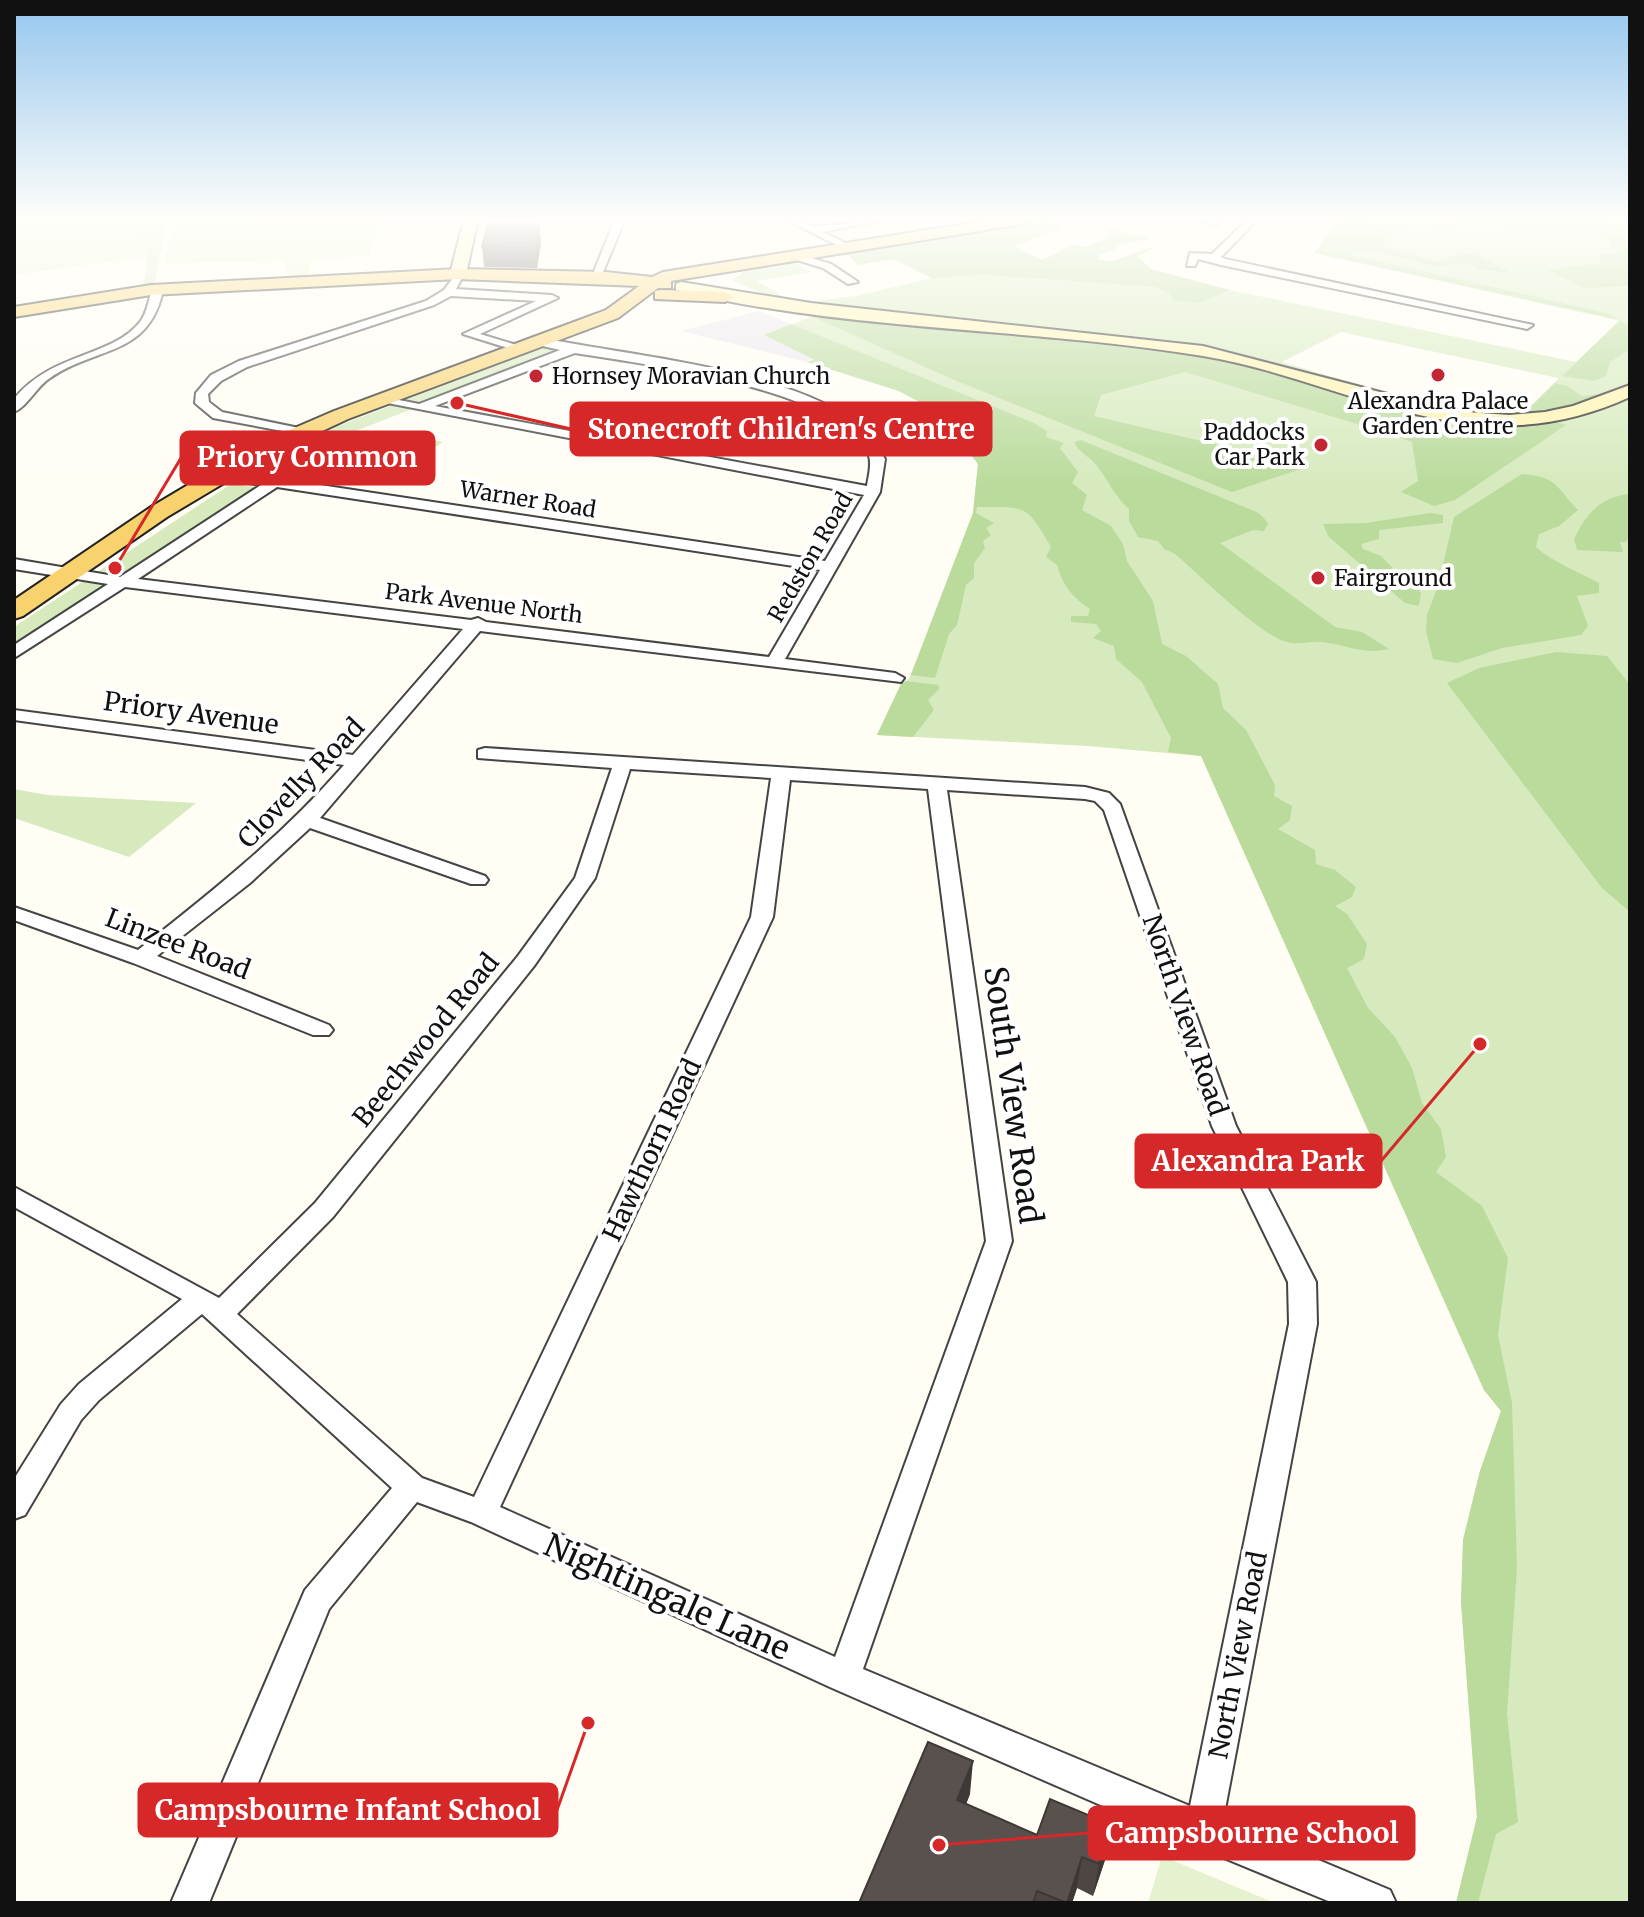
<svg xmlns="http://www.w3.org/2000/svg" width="1644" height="1917" font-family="Merriweather,serif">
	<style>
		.industrial { fill: #ede6ef }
		.green { fill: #d6eabd; fill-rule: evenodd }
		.forest { fill: #badb9c }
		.pitch { fill: #e6f2cf }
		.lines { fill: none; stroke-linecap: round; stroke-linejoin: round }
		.street-casing { stroke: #444; stroke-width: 4 }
		.secondary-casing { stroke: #333; stroke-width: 4 }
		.primary-casing { stroke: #222; stroke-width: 4 }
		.street { fill: #fff; fill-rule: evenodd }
		.secondary { fill: #fef4b0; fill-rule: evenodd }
		.primary { fill: #f8d26c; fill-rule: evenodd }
		.wall { fill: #4d4642 }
		.shaded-wall { fill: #3e3936 }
		.building { fill: #59514d; stroke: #3e3936; stroke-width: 2 }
		.poi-dot { fill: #c22733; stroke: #fff; stroke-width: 3 }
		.labels { text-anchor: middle; stroke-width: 8; stroke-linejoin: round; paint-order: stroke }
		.far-poi-label { font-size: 22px; fill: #111; stroke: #fff; text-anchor: start }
		.far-street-label { font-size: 22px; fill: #111; stroke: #fff }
		.street-label { font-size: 26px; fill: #111; stroke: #fff }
		.near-street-label { font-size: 32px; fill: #111; stroke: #fff }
		.leader { fill: none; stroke: #d62828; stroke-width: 3 }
		.callout-dot { fill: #d62828; stroke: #fff; stroke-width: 3 }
		.callout { fill: #d62828; stroke: #d62828; stroke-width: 3 }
		.callout-label { font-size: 28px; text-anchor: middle; font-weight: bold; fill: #fff }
	</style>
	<rect width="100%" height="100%" fill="#fffdf4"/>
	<path class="industrial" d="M759 311 791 324 765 335 816 360 807 362 681 331Z"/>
	<path class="green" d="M115 219H168L154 285 143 286C152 245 150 241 115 219Z
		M1341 219H1630V1903H1456L1477 1817 1461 1602 1463 1540 1480 1471 1501 1411 1484 1390 1201 756 1088 746 877 735 901 684 909 679 973 513 978 464 938 412 899 391 807 362 815 360 764 335 816 315 817 312 804 302 856 296 932 278 982 275 1156 287 1200 303 1230 290 1576 362 1620 321 1314 253ZM1341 332 1558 378V379L1525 412 1479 415 1430 406 1282 362Z
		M791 260 810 272 757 281 788 299 776 301 732 280 746 270Z
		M544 347 559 352 358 430 276 474 253 470 338 426Z
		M414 437 443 442 418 459C398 456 387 467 368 463Z
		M231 484 255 487 14 646V627Z
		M14 789 47 795 196 803 129 857 14 818Z"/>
	<path class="forest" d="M1050 219 1060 230 1014 246 1042 260 1074 244 1083 247 1109 238 1107 228 1151 239 1119 244 1114 250 1100 254 1099 260 1113 261 1150 247 1155 248 1137 256 1151 269 1230 290 1200 303 1173 300 1170 294 1156 287 982 275 932 278 893 259 858 265 845 252Z
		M1341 219H1366L1375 226 1412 222 1419 225 1389 234 1390 241 1378 247 1441 263 1460 254H1475L1511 273 1477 269 1467 263 1438 267 1383 253 1352 252V255L1610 314 1630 327 1627 334 1630 349 1610 362 1606 376 1594 381 1562 376 1620 320 1314 253Z
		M1477 219H1596L1630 230V286L1583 288 1548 270 1600 263 1599 255 1620 252 1611 249 1610 240 1583 233 1513 231 1492 223 1437 229 1429 225Z
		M823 313 1220 358 1425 419 1495 424 1552 421 1566 425 1455 500 1434 506 1401 492 1418 481 1412 442 1387 433 1185 372 1101 395 1094 416 1309 466 1232 492 952 379 818 319Z
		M791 324 1034 423 1047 431 1046 437 1064 443 1060 448 1078 472 1072 483 1087 495 1082 510 1111 526 1123 544 1127 561 1153 601 1162 644 1186 656 1218 684 1223 708 1246 730 1275 785 1274 796 1292 806 1290 820 1278 829 1315 850 1316 864 1335 870 1356 887 1352 897 1335 906 1347 914 1367 944 1364 959 1347 968 1368 1008 1395 1037 1412 1068 1422 1103 1441 1129 1446 1157 1436 1172 1482 1206 1508 1258 1498 1335 1512 1403 1517 1567 1507 1714 1518 1822 1496 1834 1478 1903H1456L1477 1817 1461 1602 1463 1540 1480 1471 1501 1411 1484 1390 1201 756 1168 752 1171 738 1142 682 1116 659 1114 646 1093 638 1101 631 1096 624 1071 622V616H1088L1090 609C1073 599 1062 584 1057 565L1046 557 1051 547C1026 504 1027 507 977 507L976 513 994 523 986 528 991 535 983 541 985 548 974 563V578L966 585 957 625 949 634 935 678 911 675 973 513 978 464 938 412 899 391 807 362 815 360 764 335Z
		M1333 377 1430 406 1479 415 1525 412 1555 383 1568 386 1581 396 1601 394C1518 443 1417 405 1331 383Z
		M1081 440 1259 513 1268 523 1264 531 1253 530 1220 543 1335 627 1362 632 1389 649C1364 655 1346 645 1322 642 1312 641 1302 644 1291 643 1265 641 1199 574 1175 554L1164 549 1158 541 1138 537 1129 521V509C1115 497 1109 481 1097 466 1090 457 1078 452 1074 442Z
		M1522 474C1557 476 1556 487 1578 510L1559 526 1539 534 1536 547C1552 562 1579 572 1599 583V593L1577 596 1588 626 1581 635 1502 648 1457 663 1433 659 1426 631 1427 615 1438 586 1454 517Z
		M1630 494V534L1626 542H1620L1623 552 1577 550 1574 539C1587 513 1600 497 1630 494Z
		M1430 513 1443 515V523L1379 530V539L1361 544 1363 549 1381 556 1392 567 1391 577 1416 587 1421 593 1419 606 1405 603 1328 536 1323 524 1366 523Z
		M1556 652 1607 656 1630 685V912L1602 888 1447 683 1479 668Z
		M906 681 938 685 940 688 928 700 934 710 913 737 877 735 901 684Z"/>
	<path class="pitch" d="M14 219C54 218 140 204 150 256L14 275Z
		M174 219H381V223L369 256 311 259 308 276 284 277 286 260 165 264Z
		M1162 1856 1275 1903H1148Z"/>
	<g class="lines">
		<g class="street-casing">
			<path id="street" d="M615 219H625L601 277 591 279Z
				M785 219H797L814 227 888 219 823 232 852 246 848 251Z
				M1198 219 1220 222 1215 225Z
				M1248 219H1258L1221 257 1225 259 1533 325 1527 329 1221 265 1198 259 1195 266H1187L1190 253 1212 254Z
				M794 253 831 264 858 282 848 284 823 268 790 258Z
				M458 271 464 274 456 289 552 295 558 298 480 334 520 346V352L463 334 536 301 451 296 434 305 247 367 221 381 208 394 209 402 222 412 304 429V435L213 418 195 403 196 393 211 375 239 361 426 301 444 290Z
				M153 288 163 290C149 357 96 346 50 378 36 387 28 406 14 412V399C52 352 111 358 140 322 148 312 148 299 153 288Z
				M538 337C631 357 793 368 865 429 874 436 879 449 885 459L880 492 785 659 895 673 904 678 901 682 480 631 320 818 485 876 488 880 485 884H471L310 828 250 883 157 956 329 1025 333 1030 329 1035H313L133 963 14 920V907L138 950C212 892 282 836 344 765L14 720V710L353 755 463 629 125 587 14 658V645L108 584 14 569V559L120 577 261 485 215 477 213 474 220 470 825 561 864 495 372 400 379 396 419 404 560 350 534 344V338ZM575 353C641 364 844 388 869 456 872 465 868 478 867 486L435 406ZM277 487 820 570 769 657 486 622 478 618 471 620 138 579Z
				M485 748 1085 787 1109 793 1120 804 1236 1126 1316 1282 1317 1324 1223 1820 1390 1890 1396 1903H1333L1190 1844 832 1688 471 1522 417 1502 329 1609 209 1903H171L305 1590 392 1488 202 1314 99 1400 81 1420 25 1515 14 1519V1479L61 1404 79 1384 182 1299 14 1207V1187L219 1298 315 1203 518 956 575 878 612 768 478 758V750ZM630 769 771 778 751 917 474 1497 422 1478 237 1314 333 1217 534 966 595 878ZM790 780 928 789 986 1241 835 1657 500 1507 773 917ZM947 790 1085 799 1095 801 1104 810 1212 1126 1288 1282 1289 1324 1190 1806 863 1669 1012 1241Z"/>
		</g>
		<g class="secondary-casing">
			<path id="secondary" d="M464 219H478L466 274 458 279 450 274Z
				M681 282 811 303 1203 346 1453 411 1509 415 1545 412 1573 406 1630 385V397C1586 417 1538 428 1489 425 1390 420 1300 372 1203 356 1028 327 848 332 676 290V284Z"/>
		</g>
		<g class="primary-casing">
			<path id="primary" d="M996 219H1031L1023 224 671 281V288H658L618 318 348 419 271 455 167 517 23 616 14 619V600L151 507 255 445 334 411 606 310 639 286 458 279 151 295 14 317V307L151 285 458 269 606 272 652 277 663 272Z
				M661 290 725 292 734 297 725 302 655 299V291Z"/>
		</g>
		<use href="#street" class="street"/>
		<use href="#secondary" class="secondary"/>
		<use href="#primary" class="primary"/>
	</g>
	<path class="wall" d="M539 224 541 243 537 268 484 267 482 247Z
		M970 1794 966 1804 1037 1835 1112 1825 1106 1857 1093 1896 1077 1888 1072 1903H859Z"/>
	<path class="shaded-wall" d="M539 224 541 243 537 268 535 248Z
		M973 1761 970 1794 955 1832 957 1800Z
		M1112 1825 1106 1857 1093 1896 1099 1864Z
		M1082 1857 1077 1888 1072 1903H1067Z"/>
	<path class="building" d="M488 224H539L535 248 482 247Z
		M928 1742 973 1761 957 1800 1037 1835 1050 1799 1112 1825 1099 1864 1082 1857 1067 1903 1037 1891 1033 1903H859Z"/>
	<linearGradient id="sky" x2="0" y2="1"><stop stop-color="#95c6ee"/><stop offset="0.45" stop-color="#fffefa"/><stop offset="1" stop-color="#fffefa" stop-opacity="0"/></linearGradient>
	<rect width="1644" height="487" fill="url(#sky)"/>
	<g class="poi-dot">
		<circle cx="1438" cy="375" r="8"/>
		<circle cx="536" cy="376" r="8"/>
		<circle cx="1321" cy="445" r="8"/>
		<circle cx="1318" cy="578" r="8"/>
	</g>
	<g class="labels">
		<g class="far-poi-label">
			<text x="552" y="384">Hornsey Moravian Church</text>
			<text x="1438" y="409" text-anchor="middle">Alexandra Palace<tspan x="1438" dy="25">Garden Centre</tspan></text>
			<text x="1305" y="440" text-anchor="end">Paddocks<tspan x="1305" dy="25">Car Park</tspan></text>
			<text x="1334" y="586">Fairground</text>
		</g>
		<g class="far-street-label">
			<text transform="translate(528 499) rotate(9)" y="8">Warner Road</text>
			<text transform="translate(810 557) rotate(-60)" y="8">Redston Road</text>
			<text transform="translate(484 603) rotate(7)" y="8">Park Avenue North</text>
		</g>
		<g class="street-label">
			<text transform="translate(191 713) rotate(8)" y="9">Priory Avenue</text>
			<text transform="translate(301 783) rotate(-46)" y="9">Clovelly Road</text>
			<text transform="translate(178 944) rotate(21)" y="9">Linzee Road</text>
			<text transform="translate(1185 1015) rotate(71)" y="9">North View Road</text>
			<text transform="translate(426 1040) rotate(-51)" y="9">Beechwood Road</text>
			<text transform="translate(652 1150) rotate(-65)" y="9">Hawthorn Road</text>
			<text transform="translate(1238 1655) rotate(-79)" y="9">North View Road</text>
		</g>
		<g class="near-street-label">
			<text transform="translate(1013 1095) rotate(82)" y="11">South View Road</text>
			<text transform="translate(667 1597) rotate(24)" y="11">Nightingale Lane</text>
		</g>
	</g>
	<path class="leader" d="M457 403L571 429M115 568L181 458M1480 1044L1381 1161M588 1723L557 1810M939 1845L1089 1833"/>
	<g class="callout-dot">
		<circle cx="457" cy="403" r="8"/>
		<circle cx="115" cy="568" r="8"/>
		<circle cx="1480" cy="1044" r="8"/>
		<circle cx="588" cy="1723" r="8"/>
		<circle cx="939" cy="1845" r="8"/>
	</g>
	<g class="callout">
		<rect x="571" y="403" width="420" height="52" rx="8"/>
		<rect x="181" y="432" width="253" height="52" rx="8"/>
		<rect x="1136" y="1135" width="245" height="52" rx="8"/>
		<rect x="139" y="1784" width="418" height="52" rx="8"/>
		<rect x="1089" y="1807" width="325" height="52" rx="8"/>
	</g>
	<g class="callout-label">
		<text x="781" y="439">Stonecroft Children's Centre</text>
		<text x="307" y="467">Priory Common</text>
		<text x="1258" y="1171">Alexandra Park</text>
		<text x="348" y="1820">Campsbourne Infant School</text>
		<text x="1252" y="1843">Campsbourne School</text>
	</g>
	<rect width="1644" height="1917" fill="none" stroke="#111111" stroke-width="32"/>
</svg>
